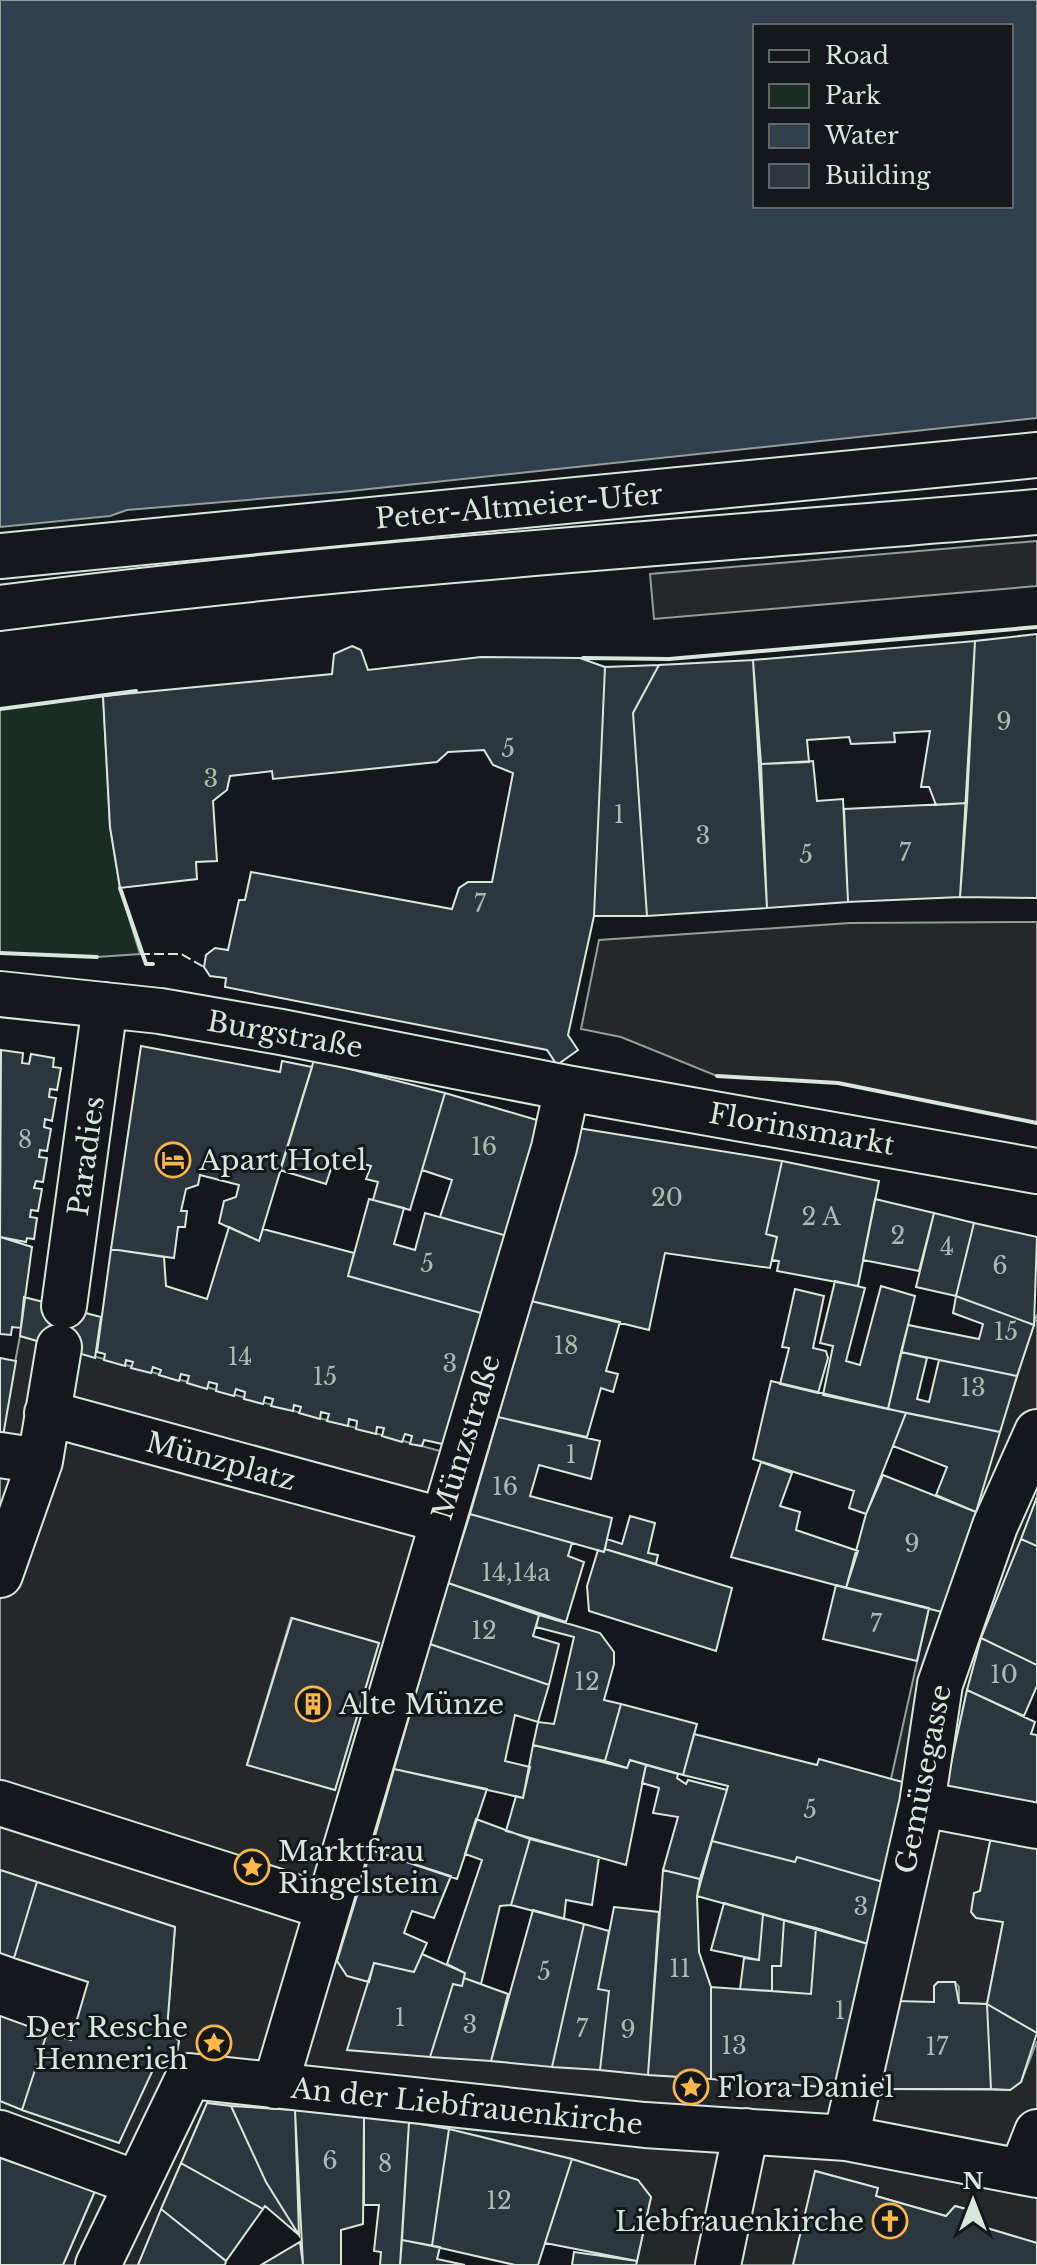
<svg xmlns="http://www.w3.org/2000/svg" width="1037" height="2265" font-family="'Libre Baskerville',serif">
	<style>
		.green { fill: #1a2d24; stroke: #939e99; stroke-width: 2 }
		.parking { fill: #24282b; stroke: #939e99; stroke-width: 2; fill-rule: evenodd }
		.water { fill: #2f3f4d; stroke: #939e99; stroke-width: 2; fill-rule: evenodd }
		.building { fill: #2c363c; stroke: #d8e6dc; stroke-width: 2 }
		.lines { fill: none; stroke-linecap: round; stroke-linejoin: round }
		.street-casing { stroke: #d8e6dc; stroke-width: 48 }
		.secondary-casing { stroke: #d8e6dc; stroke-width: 48 }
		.street { stroke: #14181c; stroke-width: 44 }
		.secondary { stroke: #14181c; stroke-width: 44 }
		.fence { stroke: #d8e6dc; stroke-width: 2; stroke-dasharray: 10 4; stroke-linecap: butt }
		.wall { stroke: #d8e6dc; stroke-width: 4 }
		.labels { text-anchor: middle; stroke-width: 6; stroke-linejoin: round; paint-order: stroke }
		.number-label { font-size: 24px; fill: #adbab4 }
		.street-label { font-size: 28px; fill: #d8e6dc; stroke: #14181c }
		.poi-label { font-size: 28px; fill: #d8e6dc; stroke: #14181c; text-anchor: start }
	</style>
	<rect width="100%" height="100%" fill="#14181c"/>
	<path class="green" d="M103 696 110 827 120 888 140 954 97 957 0 953V709Z"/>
	<path class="parking" d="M1037 541V586L654 619 650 574Z
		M1037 922V1123L838 1083 717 1076 621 1037 581 1029 599 940 850 923Z
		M531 1301 337 1960 347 1976 369 1982 491 2061 837 2088 891 1779 929 1608 942 1611 1037 1314V1497L967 1690 946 1787 991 1837 980 1891 1003 1922 987 2004 959 2003V1987L955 1982H938L934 1986V2002L875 2089 1010 2090 1021 2082 1037 2041V2243L980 2226 977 2212 956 2206 946 2216 876 2196 877 2188 816 2171 793 2265H636L651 2197 638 2180 572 2159 409 2122 207 2103 138 2265H63L95 2191 0 2158V2101L22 2110 176 2057 179 2042 167 2029 175 1927 0 1870V1441L20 1336 440 1451ZM291 1618 379 1643 335 1790 247 1764Z"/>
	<path class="water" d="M0 0H1037V418L341 492 127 510 110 516 0 527ZM755 26H1011V206H755Z"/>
	<path class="building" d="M1037 634V898L960 897 975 641Z
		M975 641 967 803 936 805 929 787H921L930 731 894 733 895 742 851 744 849 737 807 740 809 762 761 764 753 660Z
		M352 646 361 650 368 670 481 657 580 658 605 667 594 916 568 1035 578 1050 557 1065 547 1050 225 987 226 978 210 976 204 967 206 955 215 948 228 950 239 900H245L251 872 452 909 459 888 468 882H492L513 773 493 765 484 750 448 752 437 762 273 779 272 771 230 776 227 790 213 801 217 861 196 862 197 879 120 888 110 827 103 696 332 674 334 654Z
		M753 660 767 908 647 916 633 713 659 665Z
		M659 665 633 713 647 916H594L605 667Z
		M813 761 817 801 843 799 848 902 767 908 761 764Z
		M967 803 960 897 848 902 844 809Z
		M141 1046 280 1072 282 1061 312 1067 259 1241 219 1223 224 1201 236 1197 239 1185 200 1175 198 1185 186 1189 181 1211H187L185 1227H178L174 1258 111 1249Z
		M1 1050 23 1053 22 1063 29 1064 31 1054 54 1058 53 1067 61 1068 57 1090 50 1089 49 1097 56 1098 52 1121 45 1119 44 1127 51 1129 47 1151 40 1150 39 1157 47 1158 43 1182 36 1181 34 1188 42 1189 38 1211 31 1210 30 1217 37 1218 34 1239 27 1238 26 1242 0 1237Z
		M314 1060 445 1093 410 1210 373 1200 378 1182 366 1179 371 1166 335 1157 326 1184 280 1170Z
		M445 1093 547 1123 511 1237 440 1217 452 1180 422 1170Z
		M578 1128 782 1161 766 1234 777 1237 770 1268 665 1253 649 1330 531 1301Z
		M782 1161 879 1181 858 1286 777 1271 779 1261 772 1260 777 1237 766 1234Z
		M369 1199 404 1208 394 1244 415 1250 425 1213 511 1237 488 1315 348 1276Z
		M875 1199 934 1213 919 1271 863 1260Z
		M934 1213 974 1223 956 1296 916 1287Z
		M974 1223 1037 1237 1034 1325 956 1296Z
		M229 1227 259 1241 263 1229 354 1253 348 1276 488 1315 447 1445 424 1440 422 1446 410 1444 412 1436 405 1434 402 1442 382 1436 384 1428 377 1427 376 1434 356 1429 357 1421 349 1419 348 1426 327 1421 329 1414 321 1412 320 1419 299 1413 301 1407 294 1405 293 1411 271 1406 273 1399 265 1397 263 1404 244 1399 245 1392 236 1389 234 1396 216 1391 217 1384 209 1382 207 1389 187 1383 189 1376 181 1374 179 1381 159 1375 161 1370 153 1367 151 1373 131 1368 133 1362 126 1360 125 1366 104 1360 105 1354 97 1352 111 1249 164 1257 166 1286 207 1299Z
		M0 1237 32 1247 21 1328 12 1327 11 1335 0 1334Z
		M835 1281 865 1288 846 1361 860 1365 881 1286 915 1296 888 1409 823 1395 833 1346 820 1343Z
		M795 1289 824 1296 813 1348 826 1351 828 1358 818 1393 780 1384 789 1348 782 1347Z
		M956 1296 1034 1325 1017 1376 901 1352 908 1325 979 1339 983 1324 953 1313Z
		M24 1297 101 1317 95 1358 20 1336Z
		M531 1301 620 1322 606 1371 618 1374 613 1392 601 1388 587 1437 498 1417Z
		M901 1352 927 1358 917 1399 929 1402 939 1360 1017 1376 1000 1432 888 1409Z
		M0 1358 16 1361 2 1442 0 1441Z
		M771 1381 906 1413 866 1514 849 1508 854 1491 753 1459Z
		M906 1413 1000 1432 976 1512 936 1495 947 1467 893 1446Z
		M498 1417 600 1441 591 1479 539 1465 530 1496 612 1518 604 1552 470 1514Z
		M761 1462 792 1473 780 1506 800 1512 796 1530 858 1551 846 1588 731 1557Z
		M883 1475 976 1512 942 1612 846 1588 866 1514Z
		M1037 1497V1546L1021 1539Z
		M470 1514 572 1543 568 1556 584 1562 566 1622 448 1583Z
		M630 1516 655 1523 648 1553 658 1555 656 1564 605 1549 607 1539 622 1544Z
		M1021 1539 1037 1546V1665L981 1638Z
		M605 1549 732 1588 716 1651 589 1611 587 1586 598 1550 604 1552Z
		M448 1583 539 1615 533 1636 559 1644 549 1685 430 1644Z
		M836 1585 929 1608 917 1661 823 1639Z
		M539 1615 600 1633 614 1652V1664L604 1700 621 1704 605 1761 533 1745 538 1722 554 1724 574 1637 536 1627Z
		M292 1618 379 1643 335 1790 247 1765Z
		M981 1638 1037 1665V1686L1024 1716 967 1690Z
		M430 1644 549 1685 538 1722 515 1715 505 1761 530 1767 523 1798 394 1769Z
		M967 1690 1035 1722 1031 1734 1037 1735V1805L946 1787Z
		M621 1704 697 1724 683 1775 630 1760 627 1768 605 1761Z
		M694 1734 817 1765 819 1759 906 1783 883 1882 797 1857 795 1862 712 1841 728 1786 683 1775Z
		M533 1745 627 1768 630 1760 646 1765 626 1865 506 1831 516 1796 523 1798Z
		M646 1765 678 1774 677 1778 686 1784 688 1780 727 1790 700 1879 663 1870 678 1817 653 1813 659 1788 642 1783Z
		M394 1769 487 1789 457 1879 371 1850Z
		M476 1819 530 1839 511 1905 500 1906 481 1984 464 1978 465 1973 447 1964 482 1860 465 1854Z
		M991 1837 1037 1845V2033L987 2004 1003 1922 976 1918 971 1912 974 1893 980 1891Z
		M530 1839 599 1857 592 1905 566 1900 564 1919 511 1905Z
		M712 1841 795 1862 797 1857 883 1882 868 1944 697 1896Z
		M371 1850 451 1876 434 1918 412 1911 404 1933 427 1943 414 1972 374 1963 369 1982 347 1976 337 1961Z
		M0 1870 37 1882 14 1958 0 1953Z
		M663 1870 700 1879 697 1896 699 1952 711 1987V2079L648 2075Z
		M37 1882 175 1927 167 2029 179 2041 176 2057 163 2063 157 2061 119 2143 22 2110 47 2033 71 2040 88 1982 14 1958Z
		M724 1903 763 1914 759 1960 711 1950Z
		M614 1907 659 1912 648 2075 600 2070 609 1991 598 1989Z
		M533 1910 584 1924 552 2067 491 2061Z
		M763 1914 784 1920 781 1966H772V1991L740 1989 744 1958 759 1960Z
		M784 1920 816 1928 811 1994 772 1991V1966H781Z
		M584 1924 609 1931 598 1989 609 1991 600 2070 552 2067Z
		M816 1928 868 1944 838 2088 711 2079V1987L811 1994Z
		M422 1954 465 1973 462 1986 453 1984 430 2057 347 2050 374 1963 414 1972Z
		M464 1978 508 1994 491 2061 430 2057 453 1984 462 1986Z
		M938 1982H955L959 2003 987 2004 991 2089H875L896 2001 934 2002V1986Z
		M987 2004 1037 2033 1021 2082 1010 2090 991 2089Z
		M0 2016 47 2033 22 2110 0 2101Z
		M207 2103 231 2106 266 2182 299 2235 265 2206 263 2209 181 2163Z
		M231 2106 295 2110 299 2235 266 2182Z
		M295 2110 364 2116 363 2224 341 2230V2265H303Z
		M364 2116 409 2122 400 2265H380L381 2252 374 2251 379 2205H364Z
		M409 2122 449 2129 432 2246 402 2240Z
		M449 2129 572 2159 538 2265H515L432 2246Z
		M0 2158 95 2191 63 2265H0Z
		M572 2159 638 2180 651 2197 637 2261 545 2243Z
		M181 2163 263 2209 226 2261 161 2209Z
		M815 2171 878 2188 876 2196 946 2216 955 2206 977 2212 980 2226 1037 2243V2265H793Z
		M161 2209 226 2261 225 2265H138Z
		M402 2240 440 2247 437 2259 465 2265H400Z
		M300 2242 303 2265H261Z
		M574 2252 637 2261 636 2265H572Z"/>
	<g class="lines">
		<g class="street-casing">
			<path id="street" d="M0 556 1037 455
				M0 994 160 1011 281 1032 567 1088 1037 1171
				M64 1306 105 1005
				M47 1413 441 1520
				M0 1455 40 1461
				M0 1575 40 1461 59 1347
				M0 1803 326 1907
				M922 1804 1037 1826
				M275 2086 554 1148 567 1088
				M0 2133 136 2183
				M846 2138 922 1804 940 1684 995 1526 1037 1432
				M1022 2170 1037 2132
				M98 2265 189 2076 645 2125 846 2138 1037 2175
				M718 2265 746 2131"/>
		</g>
		<g class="secondary-casing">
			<path id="secondary" d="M0 608C344 563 692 542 1037 512"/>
		</g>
		<use href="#street" class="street"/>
		<use href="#secondary" class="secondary"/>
		<path class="fence" d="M140 954H181L204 967"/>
		<path class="wall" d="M583 658 669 659 1037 627
			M0 709 136 691
			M120 888 146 964H153
			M0 953 97 957
			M717 1076 838 1083 1037 1123"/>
	</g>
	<defs>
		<g id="hotel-ring" transform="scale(1.8)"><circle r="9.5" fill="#14181c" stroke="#ffb74d" stroke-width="1.5"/><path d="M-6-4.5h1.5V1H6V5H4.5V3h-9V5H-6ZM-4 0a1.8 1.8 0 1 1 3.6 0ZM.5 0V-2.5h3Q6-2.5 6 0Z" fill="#ffb74d"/></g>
		<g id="building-ring" transform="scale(1.8)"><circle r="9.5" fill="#14181c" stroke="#ffb74d" stroke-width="1.5"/><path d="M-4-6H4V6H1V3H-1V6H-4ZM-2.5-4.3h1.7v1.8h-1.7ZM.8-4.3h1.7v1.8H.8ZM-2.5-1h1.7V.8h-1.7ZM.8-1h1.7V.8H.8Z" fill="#ffb74d"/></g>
		<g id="sight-ring" transform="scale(1.8)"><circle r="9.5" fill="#14181c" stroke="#ffb74d" stroke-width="1.5"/><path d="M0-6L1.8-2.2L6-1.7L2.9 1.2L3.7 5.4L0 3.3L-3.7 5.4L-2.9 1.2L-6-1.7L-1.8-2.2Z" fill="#ffb74d"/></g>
		<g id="church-ring" transform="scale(1.8)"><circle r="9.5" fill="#14181c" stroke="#ffb74d" stroke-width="1.5"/><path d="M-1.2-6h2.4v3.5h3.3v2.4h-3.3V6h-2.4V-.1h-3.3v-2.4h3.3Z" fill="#ffb74d"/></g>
	</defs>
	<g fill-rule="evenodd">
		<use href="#hotel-ring" x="173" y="1160"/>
		<use href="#building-ring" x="313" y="1704"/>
		<use href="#sight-ring" x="252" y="1867"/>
		<use href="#sight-ring" x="214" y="2043"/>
		<use href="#sight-ring" x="691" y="2087"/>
		<use href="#church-ring" x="890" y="2221"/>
	</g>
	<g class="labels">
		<g class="number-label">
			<text x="1004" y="730">9</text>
			<text x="508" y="757">5</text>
			<text x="211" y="787">3</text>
			<text x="619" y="823">1</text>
			<text x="703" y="844">3</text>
			<text x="905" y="861">7</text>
			<text x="806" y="863">5</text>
			<text x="480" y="912">7</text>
			<text x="25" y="1148">8</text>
			<text x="484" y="1155">16</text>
			<text x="667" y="1206">20</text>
			<text x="821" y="1225">2 A</text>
			<text x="898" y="1244">2</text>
			<text x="947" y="1255">4</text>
			<text x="427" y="1272">5</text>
			<text x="1000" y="1274">6</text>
			<text x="1006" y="1340">15</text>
			<text x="566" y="1354">18</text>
			<text x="240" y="1365">14</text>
			<text x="450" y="1372">3</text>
			<text x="325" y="1385">15</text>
			<text x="973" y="1396">13</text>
			<text x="571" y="1463">1</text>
			<text x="505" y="1495">16</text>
			<text x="912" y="1552">9</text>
			<text x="516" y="1581">14,14a</text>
			<text x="876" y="1632">7</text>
			<text x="484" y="1639">12</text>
			<text x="1004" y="1683">10</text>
			<text x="587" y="1690">12</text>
			<text x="810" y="1818">5</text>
			<text x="861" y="1915">3</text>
			<text x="680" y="1977">11</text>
			<text x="544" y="1980">5</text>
			<text x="840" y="2019">1</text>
			<text x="400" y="2026">1</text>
			<text x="470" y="2033">3</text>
			<text x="582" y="2037">7</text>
			<text x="628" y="2038">9</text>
			<text x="734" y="2054">13</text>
			<text x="937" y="2055">17</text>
			<text x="330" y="2169">6</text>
			<text x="385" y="2172">8</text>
			<text x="499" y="2209">12</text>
		</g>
		<g class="street-label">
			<text transform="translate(519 506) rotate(-5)" y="10">Peter-Altmeier-Ufer</text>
			<text transform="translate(285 1034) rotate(10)" y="10">Burgstraße</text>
			<text transform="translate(802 1129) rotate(10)" y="10">Florinsmarkt</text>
			<text transform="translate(86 1156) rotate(-82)" y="10">Paradies</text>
			<text transform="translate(466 1437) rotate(-73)" y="10">Münzstraße</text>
			<text transform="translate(221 1461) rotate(15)" y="10">Münzplatz</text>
			<text transform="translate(923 1779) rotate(-79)" y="10">Gemüsegasse</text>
			<text transform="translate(467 2106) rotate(6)" y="10">An der Liebfrauenkirche</text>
		</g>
		<g class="poi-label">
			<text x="199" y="1170">Apart Hotel</text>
			<text x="339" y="1714">Alte Münze</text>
			<text x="278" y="1861">Marktfrau<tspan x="278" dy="32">Ringelstein</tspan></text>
			<text x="188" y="2037" text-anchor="end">Der Resche<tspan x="188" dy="32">Hennerich</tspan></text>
			<text x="717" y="2097">Flora Daniel</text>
			<text x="864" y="2231" text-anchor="end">Liebfrauenkirche</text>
		</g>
	</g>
	<rect x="753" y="24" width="260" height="184" fill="#14181c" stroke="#626a69" stroke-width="2"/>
	<rect x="769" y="50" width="40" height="12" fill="#14181c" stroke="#626a69" stroke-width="2"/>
	<text x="825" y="64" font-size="24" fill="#d8e6dc">Road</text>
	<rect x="769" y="84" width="40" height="24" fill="#1a2d24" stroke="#626a69" stroke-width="2"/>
	<text x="825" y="104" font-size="24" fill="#d8e6dc">Park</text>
	<rect x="769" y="124" width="40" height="24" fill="#2f3f4d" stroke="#626a69" stroke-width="2"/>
	<text x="825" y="144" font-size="24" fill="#d8e6dc">Water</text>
	<rect x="769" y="164" width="40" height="24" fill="#2c363c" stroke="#626a69" stroke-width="2"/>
	<text x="825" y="184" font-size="24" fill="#d8e6dc">Building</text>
	<g transform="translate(973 2201)" stroke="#14181c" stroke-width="6" paint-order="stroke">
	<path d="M0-6L14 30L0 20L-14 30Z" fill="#d8e6dc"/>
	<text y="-12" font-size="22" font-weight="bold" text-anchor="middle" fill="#d8e6dc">N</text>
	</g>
</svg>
